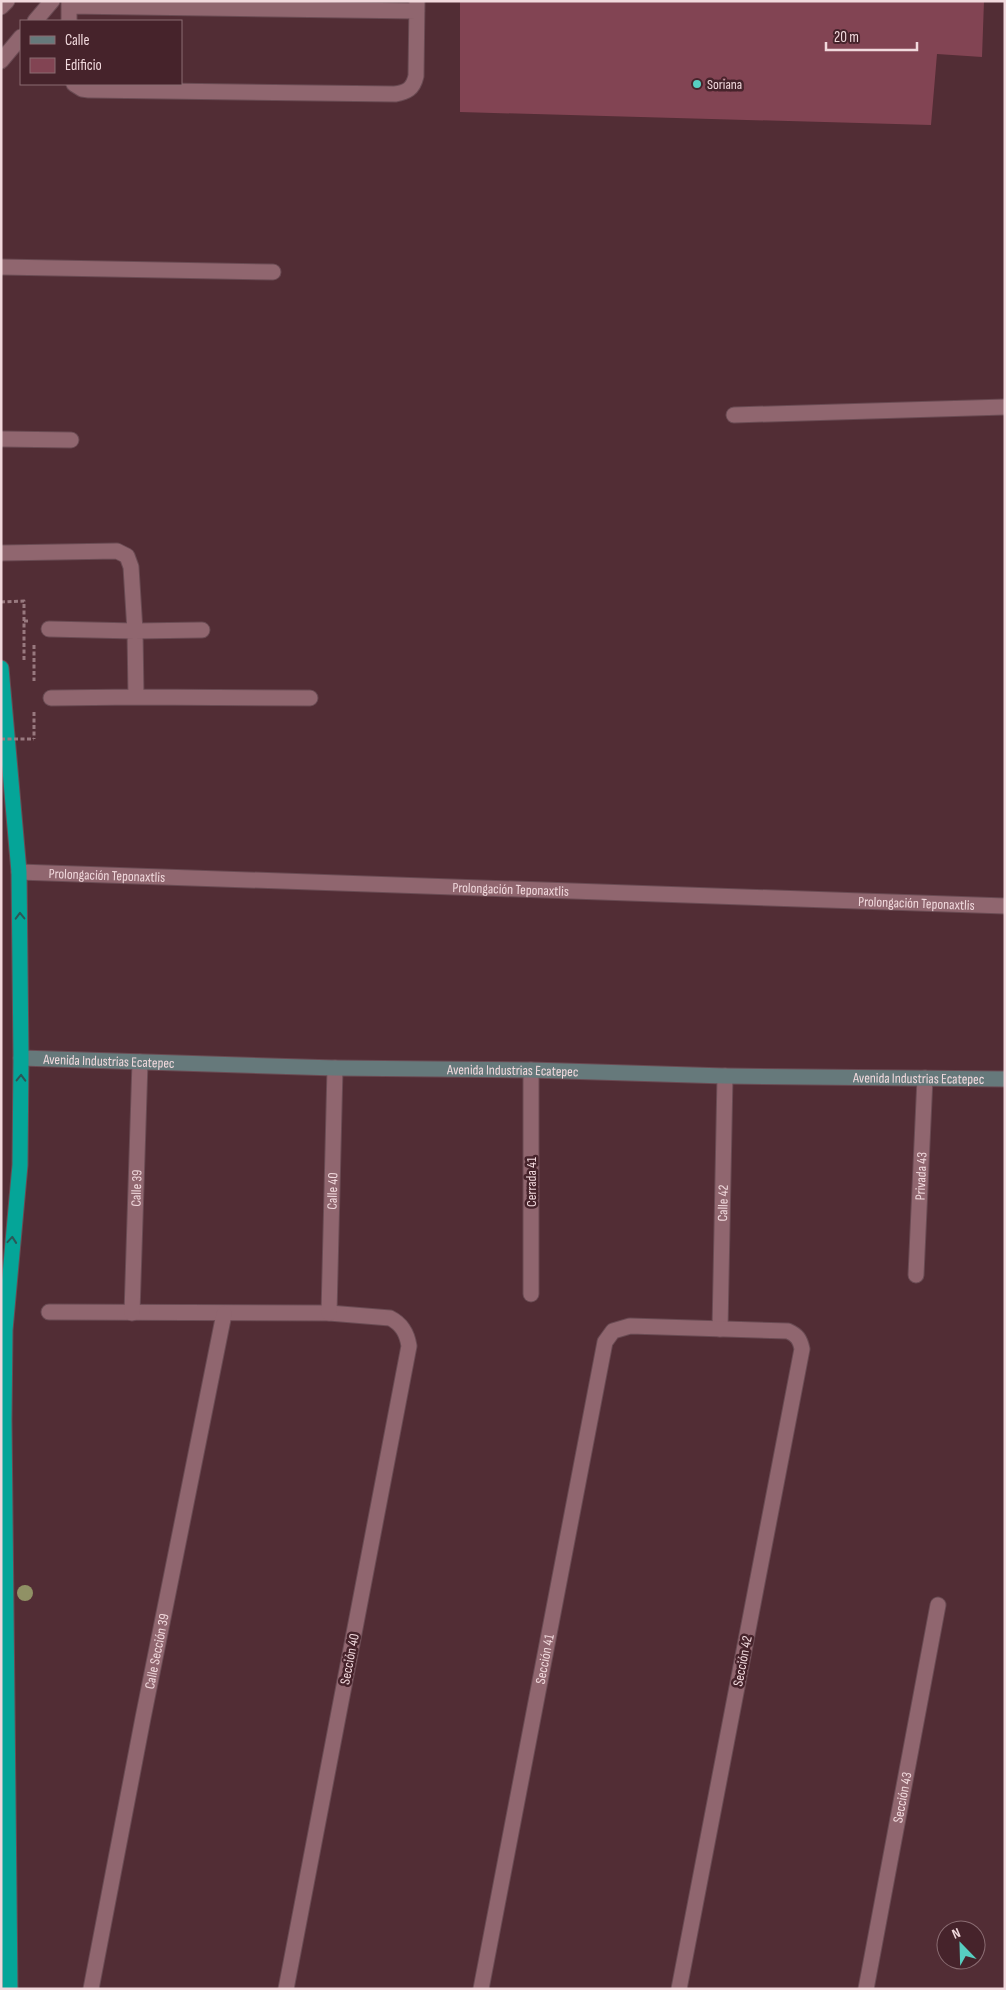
<svg xmlns="http://www.w3.org/2000/svg" width="1006" height="1990" font-family="'Sofia Sans Condensed',sans-serif">
	<style>
		.building { fill: #824453 }
		.lines { fill: none; stroke-linecap: round; stroke-linejoin: round }
		.lane-casing { stroke: #6a4b53; stroke-width: 17 }
		.street-casing { stroke: #6a4b53; stroke-width: 17 }
		.secondary-casing { stroke: #6a4b53; stroke-width: 17 }
		.highway-casing { stroke: #6a4b53; stroke-width: 17 }
		.path { stroke: #98797f; stroke-width: 3; stroke-dasharray: 4 2.5; stroke-linecap: butt }
		.lane { stroke: #90666f; stroke-width: 15 }
		.street { stroke: #90666f; stroke-width: 15 }
		.secondary { stroke: #66797b; stroke-width: 15 }
		.highway { stroke: #05a598; stroke-width: 15 }
		.path-bridge { stroke: #98797f; stroke-width: 3; stroke-dasharray: 4 2.5; stroke-linecap: butt }
		.tree { fill: #909165 }
		.oneway { stroke: #2c5757 }
		.poi-dot { fill: #57cec1; stroke: #46232b; stroke-width: 2 }
		.labels { text-anchor: middle; stroke-width: 5; stroke-linejoin: round; paint-order: stroke }
		.poi-label { font-size: 14px; fill: #f1d9dd; stroke: #46232b; text-anchor: start }
		.street-label { font-size: 14px; fill: #f1d9dd; stroke: #46232b }
	</style>
	<rect width="100%" height="100%" fill="#522d35"/>
	<path class="building" d="M460 1H984L982 57 937 54 931 125 460 112Z"/>
	<g class="lines">
		<g class="lane-casing">
			<path id="lane" d="M69 6 417 11
				M1 7 7 1
				M35 21 52 1
				M69 21V1
				M1 61 21 37
				M74 84 82 89 89 90 395 94C407 92 413 89 416 76L417 1
				M1 439 71 440
				M1 553 117 551 127 556 131 567 135 631 49 629
				M136 697 310 698
				M51 698 136 697 135 631 202 630"/>
		</g>
		<g class="street-casing">
			<g id="street">
				<path d="M1 267 273 272"/>
				<path d="M734 415 1005 407"/>
				<path id="s1" d="M19 872 1005 906"/>
				<path d="M531 1070V1294"/>
				<path id="s2" d="M916 1275 925 1078"/>
				<path d="M49 1312 329 1313 390 1318C402 1324 407 1333 409 1346L286 1989"/>
				<path id="s3" d="M132 1313 140 1062"/>
				<path id="s4" d="M329 1313 335 1068"/>
				<path id="s5" d="M720 1329 725 1076"/>
				<path id="s6" d="M91 1989 143 1718 224 1314"/>
				<path id="s7" d="M481 1989 605 1342 613 1331 630 1326 788 1331C797 1335 800 1339 802 1349L679 1989"/>
				<path id="s8" d="M866 1989 938 1605"/>
			</g>
		</g>
		<g class="secondary-casing">
			<g id="secondary">
				<path id="s9" d="M21 1058 335 1068 531 1070 725 1076 1005 1079"/>
			</g>
		</g>
		<g class="highway-casing">
			<path id="highway" d="M1 668 19 872 21 1058 20 1165 5 1330 4 1420 10 1989"/>
		</g>
		<path class="path" d="M1 602 24 601V621
			M34 645V681
			M24 660V621H29
			M34 712V739"/>
		<use href="#lane" class="lane"/>
		<use href="#street" class="street"/>
		<use href="#secondary" class="secondary"/>
		<use href="#highway" class="highway"/>
		<path class="path-bridge" d="M1 739H34"/>
	</g>
	<circle class="tree" cx="25" cy="1593" r="8"/>
	<defs><path id="oneway-chevron" d="M-2-3.5L2.5 0L-2 3.5" fill="none" stroke-width="1.6" stroke-linecap="round" stroke-linejoin="round" transform="scale(1.25)"/></defs>
	<g class="oneway">
		<use href="#oneway-chevron" transform="translate(20 916) rotate(-91)"/>
		<use href="#oneway-chevron" transform="translate(21 1078) rotate(-89)"/>
		<use href="#oneway-chevron" transform="translate(12 1240) rotate(-85)"/>
	</g>
	<circle class="poi-dot" cx="697" cy="84" r="5"/>
	<g class="labels">
		<g class="poi-label">
			<text x="707" y="89">Soriana</text>
		</g>
		<g class="street-label">
			<text dy="5" stroke="none"><textPath href="#s1" startOffset="88">Prolongación Teponaxtlis</textPath></text>
			<text dy="5" stroke="none"><textPath href="#s1" startOffset="492">Prolongación Teponaxtlis</textPath></text>
			<text dy="5" stroke="none"><textPath href="#s1" startOffset="898">Prolongación Teponaxtlis</textPath></text>
			<text dy="5" stroke="none"><textPath href="#s9" startOffset="88">Avenida Industrias Ecatepec</textPath></text>
			<text dy="5" stroke="none"><textPath href="#s9" startOffset="492">Avenida Industrias Ecatepec</textPath></text>
			<text dy="5" stroke="none"><textPath href="#s9" startOffset="898">Avenida Industrias Ecatepec</textPath></text>
			<text dy="5" stroke="none"><textPath href="#s2" startOffset="99">Privada 43</textPath></text>
			<text transform="translate(531 1182) rotate(-90)" y="5">Cerrada 41</text>
			<text dy="5" stroke="none"><textPath href="#s3" startOffset="125">Calle 39</textPath></text>
			<text dy="5" stroke="none"><textPath href="#s4" startOffset="122">Calle 40</textPath></text>
			<text dy="5" stroke="none"><textPath href="#s5" startOffset="126">Calle 42</textPath></text>
			<text dy="5" stroke="none"><textPath href="#s6" startOffset="344">Calle Sección 39</textPath></text>
			<text dy="5" stroke="none"><textPath href="#s7" startOffset="336">Sección 41</textPath></text>
			<text transform="translate(349 1659) rotate(-79)" y="5">Sección 40</text>
			<text transform="translate(742 1661) rotate(-79)" y="5">Sección 42</text>
			<text dy="5" stroke="none"><textPath href="#s8" startOffset="195">Sección 43</textPath></text>
		</g>
	</g>
	<rect width="1006" height="1990" fill="none" stroke="#f1d9dd" stroke-width="5"/>
	<rect x="20" y="20" width="162" height="65" fill="#46232b" stroke="#8a6c72"/>
	<rect x="30" y="36" width="25" height="8" fill="#66797b" stroke="#8a6c72"/>
	<text x="65" y="45" font-size="15" fill="#f1d9dd">Calle</text>
	<rect x="30" y="58" width="25" height="15" fill="#824453" stroke="#8a6c72"/>
	<text x="65" y="70" font-size="15" fill="#f1d9dd">Edificio</text>
	<g transform="translate(961 1945) rotate(337)"><circle r="24" fill="#46232b" stroke="#8a6c72"/>
	<path d="M0-4L9 19L0 12L-9 19Z" fill="#57cec1"/>
	<text y="-8" font-size="14" font-weight="bold" text-anchor="middle" fill="#f1d9dd">N</text>
	</g>
	<path d="M826 42v8h91v-8" fill="none" stroke="#f1d9dd" stroke-width="2.5"/>
	<text x="834" y="42" font-size="15" fill="#f1d9dd" stroke="#46232b" stroke-width="4" paint-order="stroke">20 m</text>
</svg>
